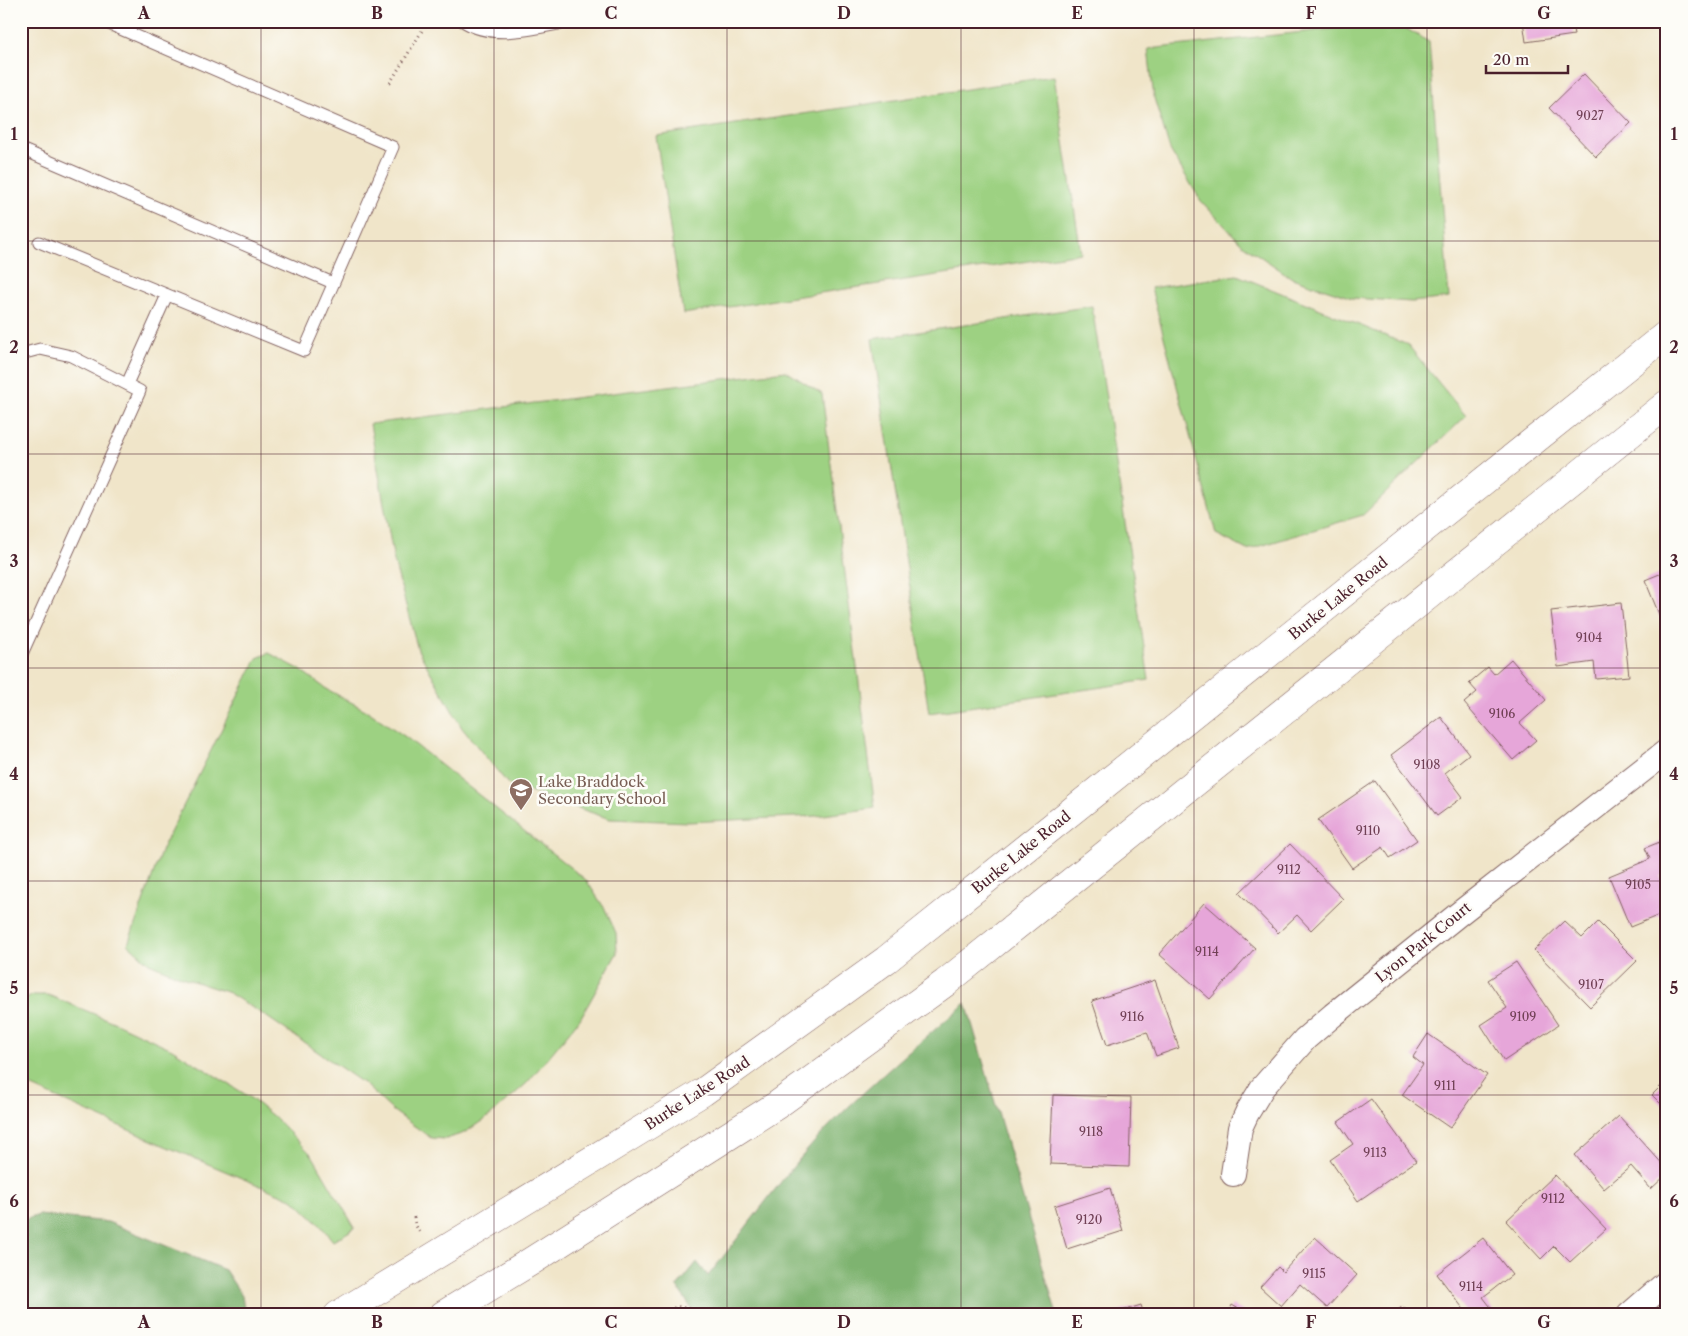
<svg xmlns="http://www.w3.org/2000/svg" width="1688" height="1336" font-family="'Libre Caslon Text',serif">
<rect width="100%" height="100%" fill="#fdfcf7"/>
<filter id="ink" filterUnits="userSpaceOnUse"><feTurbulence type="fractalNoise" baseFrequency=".02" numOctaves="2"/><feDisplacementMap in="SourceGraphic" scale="10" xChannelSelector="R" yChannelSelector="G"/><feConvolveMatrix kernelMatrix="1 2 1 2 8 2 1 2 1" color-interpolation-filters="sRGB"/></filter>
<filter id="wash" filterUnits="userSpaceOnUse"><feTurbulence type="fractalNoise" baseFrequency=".0096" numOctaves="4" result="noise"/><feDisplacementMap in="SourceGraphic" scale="20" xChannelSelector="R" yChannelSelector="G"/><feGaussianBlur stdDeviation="1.12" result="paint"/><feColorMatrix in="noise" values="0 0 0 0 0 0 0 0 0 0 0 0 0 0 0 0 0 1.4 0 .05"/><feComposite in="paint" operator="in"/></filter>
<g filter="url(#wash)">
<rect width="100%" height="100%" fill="#f0e5c9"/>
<!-- green -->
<g fill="#9dd182" stroke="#747856">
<path d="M 1395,22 L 1429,42 L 1449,298 L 1412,302 L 1352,298 L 1292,278 L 1242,244 L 1201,201 L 1170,150 L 1154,98 L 1148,49 Z"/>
<path d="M 1054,76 L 1081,253 L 683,314 L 656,136 Z"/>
<path d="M 1237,275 L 1408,345 L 1466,416 L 1363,515 L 1247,550 L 1216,534 L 1151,288 Z"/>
<path d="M 1092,306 L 1149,680 L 929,713 L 872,339 Z"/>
<path d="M 786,371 L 822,394 L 875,808 L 816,816 L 688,822 L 610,819 L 508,784 L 462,728 L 418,650 L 394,561 L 370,424 Z"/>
<path d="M 269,653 L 299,669 L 325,688 L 369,712 L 407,738 L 586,880 L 605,909 L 616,933 L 617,953 L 580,1019 L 527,1083 L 491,1115 L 464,1133 L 446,1139 L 431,1138 L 392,1110 L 363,1083 L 267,1017 L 229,993 L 187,979 L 149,963 L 128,944 L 162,849 L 257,658 Z"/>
<path d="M 33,995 L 48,995 L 116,1023 L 172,1049 L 248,1096 L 274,1117 L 312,1155 L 355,1228 L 333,1241 L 321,1226 L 294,1200 L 158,1143 L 21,1082 L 21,1002 Z"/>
</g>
<!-- forest -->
<g fill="#7eb370" stroke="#64694e">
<path d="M 966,1003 L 1057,1315 L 696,1315 L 677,1287 L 697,1262 L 708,1276 C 748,1226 786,1171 830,1125 C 873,1082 920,1042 966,1003 Z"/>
<path d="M 39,1215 L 108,1222 L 225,1270 L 242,1296 L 245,1315 L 21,1315 L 21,1221 Z"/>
</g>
<g id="blocks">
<!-- building -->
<g fill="#e6a6d9">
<path d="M 1523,21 L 1572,21 L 1574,35 L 1526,42 Z"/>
<path d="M 1584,74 L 1631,123 L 1596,157 L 1549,108 Z"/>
<path d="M 1667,571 L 1667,634 L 1645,580 Z"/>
<path d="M 1621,603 L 1629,676 L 1596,679 L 1594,662 L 1558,667 L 1551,611 Z"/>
<path d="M 1511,659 L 1546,700 L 1520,723 L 1536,740 L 1513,760 L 1464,703 L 1477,692 L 1469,683 L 1488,667 L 1494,674 Z"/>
<path d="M 1441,717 L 1469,754 L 1445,773 L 1463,797 L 1437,816 L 1391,755 Z"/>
<path d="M 1375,781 L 1417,840 L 1390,858 L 1383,847 L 1352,868 L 1318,820 Z"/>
<path d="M 1667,839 L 1667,873 L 1660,876 L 1667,892 L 1667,912 L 1630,927 L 1609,876 L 1650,859 L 1645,848 Z"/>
<path d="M 1290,844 L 1343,899 L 1311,930 L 1297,915 L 1278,933 L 1239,893 Z"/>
<path d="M 1204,903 L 1255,948 L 1210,999 L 1159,954 Z"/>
<path d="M 1564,921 L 1582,938 L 1598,922 L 1637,961 L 1590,1007 L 1534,950 Z"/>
<path d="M 1516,962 L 1558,1025 L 1504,1061 L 1481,1025 L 1507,1008 L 1488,980 Z"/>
<path d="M 1155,980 L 1179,1048 L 1156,1056 L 1147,1032 L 1107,1045 L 1092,1001 Z"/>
<path d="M 1428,1034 L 1487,1075 L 1450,1128 L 1402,1095 L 1423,1065 L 1413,1057 Z"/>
<path d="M 1667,1080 L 1667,1110 L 1652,1095 Z"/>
<path d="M 1053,1095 L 1131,1097 L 1129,1167 L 1050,1164 Z"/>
<path d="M 1371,1099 L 1416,1161 L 1358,1201 L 1330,1160 L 1353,1144 L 1338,1122 Z"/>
<path d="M 1619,1116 L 1667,1169 L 1667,1174 L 1651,1189 L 1631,1166 L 1604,1189 L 1575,1155 Z"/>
<path d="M 1555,1175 L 1606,1229 L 1570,1262 L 1554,1246 L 1541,1259 L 1506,1221 Z"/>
<path d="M 1110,1188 L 1123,1231 L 1067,1249 L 1054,1206 Z"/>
<path d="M 1315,1237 L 1357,1275 L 1327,1308 L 1300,1284 L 1281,1306 L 1260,1287 L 1278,1267 L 1283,1272 Z"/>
<path d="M 1483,1238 L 1512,1275 L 1483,1297 L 1497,1315 L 1468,1315 L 1437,1274 Z"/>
<path d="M 1141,1305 L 1144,1315 L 1112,1315 L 1112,1314 Z"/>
<path d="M 1232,1305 L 1249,1315 L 1227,1315 Z"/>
<path d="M 1402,1306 L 1412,1315 L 1395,1315 Z"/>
</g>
</g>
</g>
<g filter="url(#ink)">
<use href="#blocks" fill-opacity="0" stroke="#846462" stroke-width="1"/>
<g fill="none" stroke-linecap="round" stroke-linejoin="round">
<!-- lane casing -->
<g stroke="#846462" stroke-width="13">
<g id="lane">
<path d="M 463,21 C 494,42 539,27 574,21"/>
<path d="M 21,149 L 333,283"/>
<path d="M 39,242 L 304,351 L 393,147 L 102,21"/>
<path d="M 21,354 L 40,349 L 71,356 L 140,391 L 21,656"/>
<path d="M 127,384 L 167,295"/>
</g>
</g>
<!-- street casing -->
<g stroke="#846462" stroke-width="26">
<g id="street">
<path d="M 1233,1174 L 1240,1128 L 1247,1113 L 1262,1088 L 1305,1039 L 1333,1015 L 1460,913 L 1667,751"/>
<path d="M 1629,1315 L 1667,1282"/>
</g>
</g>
<!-- primary casing -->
<g stroke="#846462" stroke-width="29">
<g id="primary">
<path d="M 338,1315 L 703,1092 L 886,960 L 1667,334"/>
<path d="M 443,1315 L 530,1262 L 777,1105 L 945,983 L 1667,404"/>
</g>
</g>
<!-- path -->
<g stroke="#846462" stroke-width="3" stroke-dasharray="1 4" stroke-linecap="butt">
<path d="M 390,83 L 428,21"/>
<path d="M 414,1217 L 415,1224 L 420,1233"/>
<path d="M 667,1315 L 676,1306 L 691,1309 L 697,1315"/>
</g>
<!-- lane -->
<use href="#lane" stroke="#fff" stroke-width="11"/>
<!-- street -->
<use href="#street" stroke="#fff" stroke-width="24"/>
<!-- primary -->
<use href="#primary" stroke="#fff" stroke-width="28"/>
</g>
</g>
<!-- grid -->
<path fill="none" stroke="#4a1f2b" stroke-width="1" stroke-opacity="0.55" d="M 261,21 L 261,1315M 494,21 L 494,1315M 727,21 L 727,1315M 961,21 L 961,1315M 1194,21 L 1194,1315M 1427,21 L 1427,1315M 21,241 L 1667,241M 21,454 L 1667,454M 21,668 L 1667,668M 21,881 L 1667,881M 21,1095 L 1667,1095"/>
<!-- icons -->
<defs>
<g id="school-pin" transform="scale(1.25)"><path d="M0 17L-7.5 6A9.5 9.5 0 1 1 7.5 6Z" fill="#8d6e63" stroke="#fdfcf7"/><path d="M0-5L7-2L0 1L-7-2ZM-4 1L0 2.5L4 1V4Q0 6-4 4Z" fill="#fff"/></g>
</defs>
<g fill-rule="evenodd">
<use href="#school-pin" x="521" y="790"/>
</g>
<g text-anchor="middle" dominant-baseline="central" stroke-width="5" stroke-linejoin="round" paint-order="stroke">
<!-- number labels -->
<g font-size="12" fill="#714156">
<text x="1590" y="115">9027</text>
<text x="1589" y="637">9104</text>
<text x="1502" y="713">9106</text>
<text x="1427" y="764">9108</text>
<text x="1368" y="830">9110</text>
<text x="1289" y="869">9112</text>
<text x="1638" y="884">9105</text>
<text x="1207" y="951">9114</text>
<text x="1591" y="984">9107</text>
<text x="1132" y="1016">9116</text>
<text x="1523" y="1016">9109</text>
<text x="1445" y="1085">9111</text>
<text x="1091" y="1131">9118</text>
<text x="1375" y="1152">9113</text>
<text x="1553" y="1198">9112</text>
<text x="1089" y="1219">9120</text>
<text x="1314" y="1273">9115</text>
<text x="1471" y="1286">9114</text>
</g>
<!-- street labels -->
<g font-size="15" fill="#4a1f2b" stroke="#fdfcf7">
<text transform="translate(1338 598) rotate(-39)">Burke Lake Road</text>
<text transform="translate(1021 852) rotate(-39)">Burke Lake Road</text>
<text transform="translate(1423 942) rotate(-39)">Lyon Park Court</text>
<text transform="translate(697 1093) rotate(-33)">Burke Lake Road</text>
</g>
<!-- education labels -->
<g font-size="15" fill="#785e54" stroke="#fdfcf7" text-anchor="start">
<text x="538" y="781">Lake Braddock<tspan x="538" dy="17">Secondary School</tspan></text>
</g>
</g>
<!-- margin -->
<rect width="1688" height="1336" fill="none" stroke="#fdfcf7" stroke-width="55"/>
<!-- scale -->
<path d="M1486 65v8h82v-8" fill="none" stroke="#4a1f2b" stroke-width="2.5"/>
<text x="1493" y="65" font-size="15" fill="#4a1f2b" stroke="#fdfcf7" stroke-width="4" paint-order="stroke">20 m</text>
<rect x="28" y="28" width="1632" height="1280" fill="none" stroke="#4a1f2b" stroke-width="2"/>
<g font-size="16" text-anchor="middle" font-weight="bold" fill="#4a1f2b">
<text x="144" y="19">A</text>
<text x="377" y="19">B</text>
<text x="611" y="19">C</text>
<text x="844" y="19">D</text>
<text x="1077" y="19">E</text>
<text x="1311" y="19">F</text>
<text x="1544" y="19">G</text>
<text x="14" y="140">1</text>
<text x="1674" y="140">1</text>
<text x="14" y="353">2</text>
<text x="1674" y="353">2</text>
<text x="14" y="567">3</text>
<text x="1674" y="567">3</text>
<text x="14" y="780">4</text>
<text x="1674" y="780">4</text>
<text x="14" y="994">5</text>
<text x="1674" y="994">5</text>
<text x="14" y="1207">6</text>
<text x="1674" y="1207">6</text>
<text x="144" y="1328">A</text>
<text x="377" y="1328">B</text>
<text x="611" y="1328">C</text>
<text x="844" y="1328">D</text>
<text x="1077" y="1328">E</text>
<text x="1311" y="1328">F</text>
<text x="1544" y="1328">G</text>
</g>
</svg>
